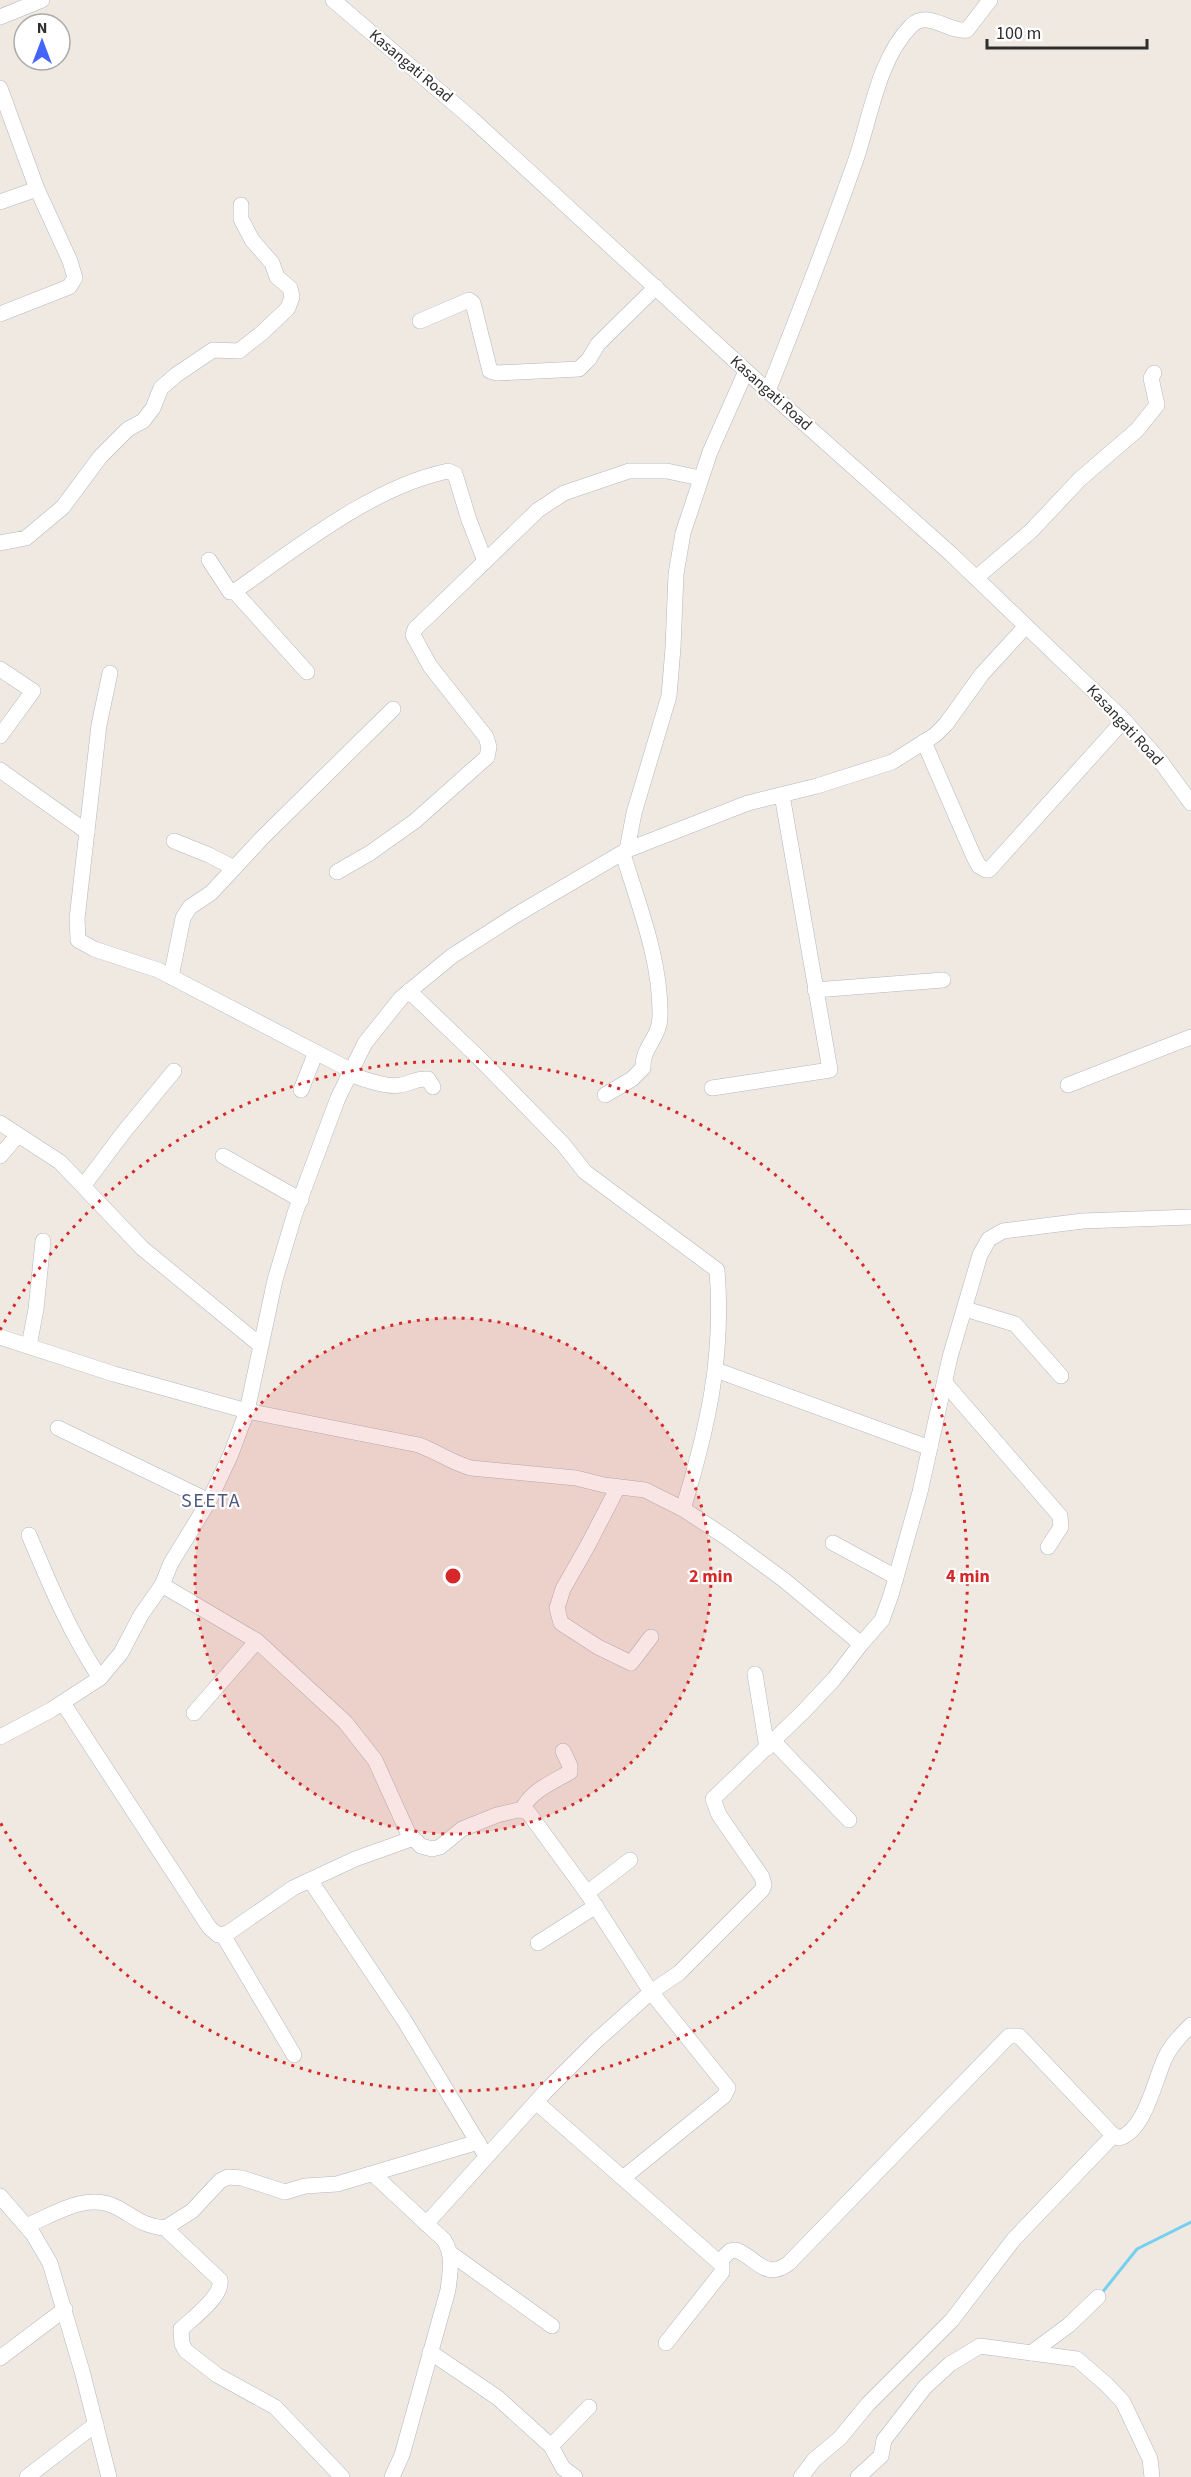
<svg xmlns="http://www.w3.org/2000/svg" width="1191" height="2477" font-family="'Source Sans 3',sans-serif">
<rect width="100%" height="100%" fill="#efe9e1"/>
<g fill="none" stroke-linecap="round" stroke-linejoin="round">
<!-- stream -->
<path stroke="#75cff0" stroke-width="3" d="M 1101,2294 L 1137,2249 L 1191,2222"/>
<!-- minor casing -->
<g stroke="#b4b7c1" stroke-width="16">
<g id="minor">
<path d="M 333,0 L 471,118 L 768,391 L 951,554 L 1124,720 L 1161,762 L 1191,803"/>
<path d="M 0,17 L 42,0"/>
<path d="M 0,88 L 37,189 L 70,261 L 75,278 L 69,287 L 0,314"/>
<path d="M 0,202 L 37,189"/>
<path d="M 420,321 L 469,300 L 473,303 L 490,371 L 497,373 L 579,369 L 589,359 L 598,344 L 656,287"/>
<path d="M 768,391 C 798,316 827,241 854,165 C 870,122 877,60 911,26 C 929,9 948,33 967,30 L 990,0"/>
<path d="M 0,543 L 26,538 L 63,507 L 100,457 L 128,429 L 143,421 L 153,408 L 161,388 L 176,375 L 213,350 L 239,351 L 263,332 L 288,308 L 292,297 L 290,288 L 277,277 L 272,263 L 252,240 L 241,219 L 241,205"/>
<path d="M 209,560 L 230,592 L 235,591 C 298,547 372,487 448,471 L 455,474 L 469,520 L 485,561"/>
<path d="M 976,578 L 1031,531 L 1080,479 L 1137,430 L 1157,405 L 1151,378 L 1154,373"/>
<path d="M 234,591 L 307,672"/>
<path d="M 0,669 L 33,691 L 0,736"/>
<path d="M 110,673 L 99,725 L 77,919 L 78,940 L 94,949 L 158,970 L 352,1071"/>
<path d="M 924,742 L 974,857 L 979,866 L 986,870 L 989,870 L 1124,720"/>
<path d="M 0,770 L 87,832"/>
<path d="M 174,841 L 209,855 L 234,868"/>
<path d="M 627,850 L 634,813 L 669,696 L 673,648 L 676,574 L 683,533 L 710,452 L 746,371"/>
<path d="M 337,872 L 370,853 L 415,821 L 487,757 L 489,747 L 486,737 L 430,666 L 413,635 L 415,629 L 538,510 L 564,493 L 629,471 L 667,471 L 700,478"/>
<path d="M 171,977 L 183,918 L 190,907 L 211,893 L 262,838 L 393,709"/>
<path d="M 815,990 L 943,980"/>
<path d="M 409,991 L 478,1057 L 563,1144 L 585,1172 L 717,1270 C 724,1356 708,1427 683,1509"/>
<path d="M 350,1074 C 362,1079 388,1088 401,1085 C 412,1083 416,1078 428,1079 L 433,1087"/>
<path d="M 1068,1085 L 1191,1037"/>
<path d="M 712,1088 L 830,1070 L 782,795"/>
<path d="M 301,1090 L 316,1052"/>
<path d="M 605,1095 L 632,1079 L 643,1068 C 642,1047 660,1038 660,1016 C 661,961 639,906 623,854"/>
<path d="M 0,1123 L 60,1162 L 142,1248 L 260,1345"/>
<path d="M 0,1156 L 18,1135"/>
<path d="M 223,1156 L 301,1200"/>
<path d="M 84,1185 L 123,1133 L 174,1071"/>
<path d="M 965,1309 L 1015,1324 L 1061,1376"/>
<path d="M 0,1337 L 114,1374 L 247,1411 L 419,1445 C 437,1452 453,1463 471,1468 L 576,1478 L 604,1485 L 645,1490 L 683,1509 L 727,1538 L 784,1580 L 861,1644 L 882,1620 L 891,1595 L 920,1492 L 950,1357 L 980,1255 L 989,1239 L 1003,1231 L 1083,1221 L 1191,1217"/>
<path d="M 29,1346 L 36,1309 L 43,1241"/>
<path d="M 716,1370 L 930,1448"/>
<path d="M 945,1383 L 1060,1516 L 1061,1527 L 1048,1547"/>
<path d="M 58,1428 L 209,1501"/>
<path d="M 618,1487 L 588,1545 L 563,1589 L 557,1608 L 561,1623 L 598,1647 L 631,1663 L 651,1637"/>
<path d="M 29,1535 C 50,1585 70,1633 100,1678"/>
<path d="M 833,1543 L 896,1577"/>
<path d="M 162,1585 L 257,1641 L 345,1722 L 375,1760 L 408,1833 L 421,1846 L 432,1849 L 440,1847 L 462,1829 L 497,1815 L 518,1810 L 528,1812 L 587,1893 L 651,1992 L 728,2088 L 724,2096 L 623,2178"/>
<path d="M 755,1674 L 767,1748"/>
<path d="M 63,1703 L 209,1927 L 218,1935 L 228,1933 L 293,1888 L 355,1859 L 411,1839"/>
<path d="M 194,1713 L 257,1641"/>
<path d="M 0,1737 L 51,1710 L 100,1678 L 121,1653 L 141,1615 L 162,1585 L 171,1563 L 209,1501 L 231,1454 L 247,1411 L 275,1280 L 295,1213 L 338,1098 L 365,1043 L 401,998 L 452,956 L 516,915 L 627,850 L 748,803 L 817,786 L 892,762 L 935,735 L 946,724 L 982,674 L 1026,626"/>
<path d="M 774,1742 L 849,1820"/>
<path d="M 522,1810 C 530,1791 553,1782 570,1772 L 570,1766 L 563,1751"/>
<path d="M 310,1880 L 404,2020 L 483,2151"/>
<path d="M 587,1893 L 630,1860"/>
<path d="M 223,1935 L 294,2055"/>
<path d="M 538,1943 L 596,1906"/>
<path d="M 536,2102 L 722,2265 L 722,2272 L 666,2343"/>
<path d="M 373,2174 L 444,2240 C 454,2256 450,2272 448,2290 L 402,2455 L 392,2477"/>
<path d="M 0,2196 L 33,2234 L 50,2263 L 82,2371 L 109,2477"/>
<path d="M 426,2224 L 545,2092 L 596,2041 L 651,1992 L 679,1973 L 762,1890 L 764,1885 L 762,1877 L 719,1815 L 713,1799 L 803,1712 L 834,1679 L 861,1644"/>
<path d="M 26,2226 C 55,2214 87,2191 118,2208 C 136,2218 143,2226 165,2228 L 192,2211 L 220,2181 L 228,2177 L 242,2178 L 285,2192 L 305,2186 L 337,2184 L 478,2142"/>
<path d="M 165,2228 L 220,2280 C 223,2296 193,2318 181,2329 L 182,2344 L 186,2351 L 217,2375 L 275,2407 L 342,2477"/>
<path d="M 450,2253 L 552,2326"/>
<path d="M 720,2261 L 730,2251 L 736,2250 C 757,2258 765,2281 789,2263 L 1009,2036 L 1019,2036 L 1112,2134 L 1119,2138 C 1145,2131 1155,2079 1165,2058 C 1171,2045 1181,2035 1191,2025"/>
<path d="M 430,2352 L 498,2398 L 551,2446 L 589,2407"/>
<path d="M 1031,2353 L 1069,2325 L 1098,2297"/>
<path d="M 0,2358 L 65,2309"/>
<path d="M 551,2446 L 563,2468 L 575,2477"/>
<path d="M 27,2477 L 96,2424"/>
<path d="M 801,2477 L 814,2460 L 840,2438 L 868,2404 L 952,2320 L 1014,2239 L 1109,2140 L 1112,2134"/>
<path d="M 858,2477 L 881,2456 L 884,2440 L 925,2387 L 950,2364 L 980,2346 L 1077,2359 L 1107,2385 L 1123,2402 L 1150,2459 L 1152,2477"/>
</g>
</g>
<!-- minor -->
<use href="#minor" stroke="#fff" stroke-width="15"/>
</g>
<!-- distance rings -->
<circle cx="453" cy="1576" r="258" fill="#d62828" fill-opacity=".12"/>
<g fill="none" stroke="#d62828" stroke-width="3" stroke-dasharray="3 6">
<circle cx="453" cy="1576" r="258"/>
<path d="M0 1330A515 515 0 1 1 0 1822"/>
</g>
<g text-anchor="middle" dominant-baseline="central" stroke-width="4.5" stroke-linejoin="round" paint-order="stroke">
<!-- street labels -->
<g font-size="16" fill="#2e2e2e" stroke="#fff">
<text transform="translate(411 66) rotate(40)">Kasangati Road</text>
<text transform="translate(771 393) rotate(42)">Kasangati Road</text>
<text transform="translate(1125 725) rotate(47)">Kasangati Road</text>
</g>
<!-- quarter labels -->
<g font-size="20" letter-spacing="1.5" fill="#4d5680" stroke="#fff">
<text x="211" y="1501">SEETA</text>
</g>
</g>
<circle cx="453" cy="1576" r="9" fill="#d62828" stroke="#fff" stroke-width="3"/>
<g font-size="18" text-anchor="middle" font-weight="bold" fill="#d62828" stroke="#fff" stroke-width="4.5" stroke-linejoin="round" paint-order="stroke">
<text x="711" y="1582">2 min</text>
<text x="968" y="1582">4 min</text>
</g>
<!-- north arrow -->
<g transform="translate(42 42)"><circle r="28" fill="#ffffff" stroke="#ababab" stroke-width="1.5"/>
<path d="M0-4.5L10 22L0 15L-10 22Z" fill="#4264fb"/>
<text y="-9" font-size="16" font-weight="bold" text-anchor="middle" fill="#2e2e2e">N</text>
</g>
<!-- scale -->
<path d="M987 39v9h160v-9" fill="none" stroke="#2e2e2e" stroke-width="3"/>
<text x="996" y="39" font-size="18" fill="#2e2e2e" stroke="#ffffff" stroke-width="4.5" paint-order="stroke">100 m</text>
</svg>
